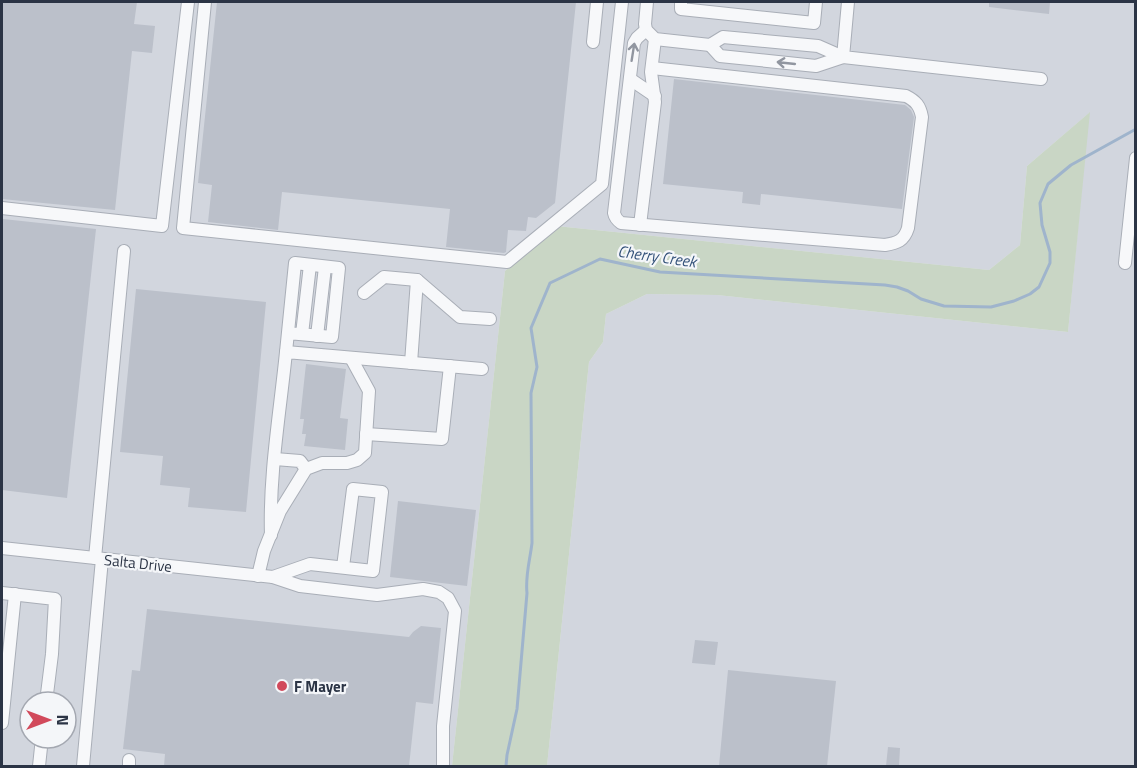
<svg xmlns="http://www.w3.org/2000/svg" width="1137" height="768" font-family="'Titillium Web',sans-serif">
<rect width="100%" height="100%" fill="#e4e7ec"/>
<!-- built -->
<path fill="#d2d6de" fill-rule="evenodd" d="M 2,2 L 1135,2 L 1135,766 L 547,766 L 589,362 L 603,342 L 606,314 L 647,294 L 717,295 L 1068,332 L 1089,113 L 1027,166 L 1020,245 L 989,270 L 556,226 L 505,271 L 452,766 L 2,766 ZM 30,702 L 66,702 L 66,738 L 30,738 Z"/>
<!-- green -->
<path fill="#c9d6c5" d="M 1090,112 L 1068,332 L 717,295 L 647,294 L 606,314 L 603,342 L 589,362 L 547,766 L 452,766 L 505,271 L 556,226 L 989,270 L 1020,245 L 1027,166 Z"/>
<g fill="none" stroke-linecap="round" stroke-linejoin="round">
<!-- stream -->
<path stroke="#9fb4cc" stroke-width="3" d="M 506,766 L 507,755 L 517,709 L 527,593 C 525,576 530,560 532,543 L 531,393 L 537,367 L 531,328 L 550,283 L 600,259 L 660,272 L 885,285 L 897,287 L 908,291 L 921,299 L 944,306 L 991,307 L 1014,301 L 1030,294 L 1039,287 L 1050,263 L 1050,252 L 1042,225 L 1040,203 L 1048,184 L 1071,165 L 1136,129"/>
</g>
<!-- building -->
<g fill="#bbc0ca">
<path d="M 2,2 L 137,2 L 134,24 L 155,26 L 152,53 L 132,51 L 115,210 L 2,199 Z"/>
<path d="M 217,2 L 576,2 L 555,203 L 536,218 L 528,217 L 526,231 L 508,230 L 506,252 L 504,253 L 446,247 L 450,209 L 282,192 L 278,230 L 208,222 L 212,185 L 198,183 Z"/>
<path d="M 989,2 L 1050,2 L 1049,14 L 989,7 Z"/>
<path d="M 674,79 L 905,105 L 911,110 L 914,117 L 902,209 L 761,194 L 760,205 L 742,203 L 743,192 L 663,184 Z"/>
<path d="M 3,219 L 96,229 L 67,498 L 2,490 L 2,237 Z"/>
<path d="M 136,289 L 266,302 L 246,512 L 188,507 L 190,488 L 160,485 L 163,456 L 120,452 Z"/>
<path d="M 306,364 L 346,369 L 340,418 L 348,419 L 345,450 L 304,446 L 306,434 L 302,434 L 304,419 L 300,419 Z"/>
<path d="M 398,501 L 476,510 L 467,586 L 390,577 Z"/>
<path d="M 147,609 L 409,637 L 413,632 L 421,626 L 441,628 L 433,704 L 416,702 L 409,766 L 164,766 L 165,754 L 123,749 L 132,670 L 140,671 Z"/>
<path d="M 695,640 L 718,642 L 715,665 L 692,663 Z"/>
<path d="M 728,670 L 836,681 L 827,766 L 719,766 Z"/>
<path d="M 888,747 L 900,748 L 899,766 L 886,766 Z"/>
</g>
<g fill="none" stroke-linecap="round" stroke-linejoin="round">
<!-- minor casing -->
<g stroke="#a9aeb7" stroke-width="14">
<g id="minor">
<path d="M 205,2 L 183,228 L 507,262 L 602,184 L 622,2"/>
<path d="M 647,2 L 645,24 L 646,30 L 655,39 L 710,45 L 723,37 L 818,46 L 843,57"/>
<path d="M 681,2 L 681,9 L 814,23 L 816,2"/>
<path d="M 848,2 L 843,57 L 1041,79"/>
<path d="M 646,30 L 637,38 L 634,43 L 614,213 C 615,218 617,220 621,223 L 885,245 C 897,243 904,241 908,228 L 922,117 C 920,106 916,101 906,96 L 652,68"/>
<path d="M 593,42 L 597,2"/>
<path d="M 710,45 L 720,56 L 816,66 L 843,57"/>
<path d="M 630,79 L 655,96"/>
<path d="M 2,208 L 162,226 L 188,2"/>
<path d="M 640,225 L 655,102 L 651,72 L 655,39"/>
<path d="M 1125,263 L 1136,158"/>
<path d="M 364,293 L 384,277 L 417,280 L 460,317 L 490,319"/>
<path d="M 302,334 L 310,265"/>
<path d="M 317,336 L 325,267"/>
<path d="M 286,352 L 295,263 L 339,268 L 332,337 L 288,333"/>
<path d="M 411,363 L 417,280"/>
<path d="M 366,434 L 442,439 L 450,366"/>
<path d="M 275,459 L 300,461 L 306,469"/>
<path d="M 271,535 C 269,475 280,412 286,352 L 482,369"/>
<path d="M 2,548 L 273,577 L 300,586 L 377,595 L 423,589 L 439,592 L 448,598 L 455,611 L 443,726 L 443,766"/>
<path d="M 95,558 L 124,251"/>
<path d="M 258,576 L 264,551 L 280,511 L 306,469 L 322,463 L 347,463 L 357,460 L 365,453 L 369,391 L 351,358"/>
<path d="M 273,577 L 310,564 L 373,571 L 382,492 L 353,489 L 343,567"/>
<path d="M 2,593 L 55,599 L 52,654 L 46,702"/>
<path d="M 2,723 L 15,594"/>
<path d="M 39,766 L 42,738"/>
<path d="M 83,766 L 102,559"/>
<path d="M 129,766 L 129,760"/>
</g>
</g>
<!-- minor -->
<use href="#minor" stroke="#f7f8fa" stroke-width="12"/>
</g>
<!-- one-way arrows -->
<defs><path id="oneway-shaft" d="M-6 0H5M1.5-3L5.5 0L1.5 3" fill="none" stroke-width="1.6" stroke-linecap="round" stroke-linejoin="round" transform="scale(1.5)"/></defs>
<g stroke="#9196a0">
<use href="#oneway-shaft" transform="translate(633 52) rotate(-81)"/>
<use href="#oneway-shaft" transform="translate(786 63) rotate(-174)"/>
</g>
<!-- markers -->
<circle fill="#d1495b" stroke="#f4f6f9" stroke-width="2" cx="282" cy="686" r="6"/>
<g text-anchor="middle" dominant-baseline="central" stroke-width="4.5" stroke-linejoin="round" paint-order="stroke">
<!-- street labels -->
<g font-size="15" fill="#2b3445" stroke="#f4f6f9">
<text transform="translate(138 563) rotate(6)">Salta Drive</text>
</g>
<!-- poi labels -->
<g font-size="15" font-weight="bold" fill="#2b3445" stroke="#f4f6f9" text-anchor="start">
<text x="294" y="686">F Mayer</text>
</g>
<!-- water labels -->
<g font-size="16" font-style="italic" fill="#34527a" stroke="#f4f6f9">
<text transform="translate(657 256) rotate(8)">Cherry Creek</text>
</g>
</g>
<!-- border -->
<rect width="1137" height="768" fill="none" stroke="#2b3445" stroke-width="6"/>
<!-- north arrow -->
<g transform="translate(48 720) rotate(90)"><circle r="28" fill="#f4f6f9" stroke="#a4a8b1" stroke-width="1.5"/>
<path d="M0-4.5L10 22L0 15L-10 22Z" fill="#d1495b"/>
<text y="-9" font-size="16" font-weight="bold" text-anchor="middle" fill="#2b3445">N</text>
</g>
</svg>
